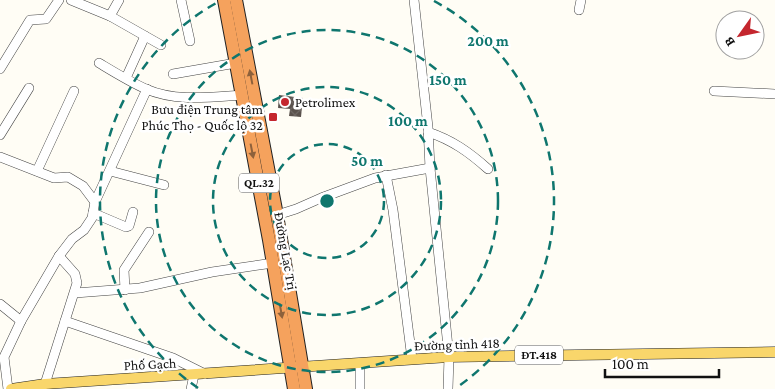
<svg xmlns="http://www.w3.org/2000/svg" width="775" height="389" font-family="'Crimson Pro',serif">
<defs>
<pattern id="building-cross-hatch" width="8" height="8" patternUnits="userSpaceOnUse" patternTransform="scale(1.25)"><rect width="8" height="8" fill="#5a524d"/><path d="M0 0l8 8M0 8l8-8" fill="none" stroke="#6d6662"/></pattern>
</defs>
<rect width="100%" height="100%" fill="#fffdf5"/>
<!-- building -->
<path fill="url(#building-cross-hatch)" d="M 279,95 L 303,98 L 301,117 L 289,116 L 290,109 L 278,108 Z"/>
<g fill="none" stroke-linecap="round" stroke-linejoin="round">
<!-- minor casing -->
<g stroke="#444" stroke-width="10">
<g id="minor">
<path d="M 71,0 L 110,16 L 119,0"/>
<path d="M 181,0 L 190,41"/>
<path d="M 414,0 L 428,127 L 430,168"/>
<path d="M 579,10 L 581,0"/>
<path d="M 110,16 L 161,45"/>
<path d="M 99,63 C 114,72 130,82 146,89 C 176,102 210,97 242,95"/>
<path d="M 0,69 L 30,20 L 46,19 L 59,0"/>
<path d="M 173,74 L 236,63"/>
<path d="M 126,78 L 145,36"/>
<path d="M 714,91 L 775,94"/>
<path d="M 428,132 C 452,140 469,152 488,169"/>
<path d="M 0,135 L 29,88"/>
<path d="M 0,157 L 54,178 L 68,177 L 83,186 L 95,202"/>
<path d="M 37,171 L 74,91"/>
<path d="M 110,171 L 164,185"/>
<path d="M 386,175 L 393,210 L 412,359"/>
<path d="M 93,213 L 126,227 L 129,226 L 133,212"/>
<path d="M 277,215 L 296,209 L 321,198 L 375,178 L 430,168 L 449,357 L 448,389"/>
<path d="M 125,290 L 124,270 L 149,232"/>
<path d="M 75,293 L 140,288 L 212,272 L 273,263"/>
<path d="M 0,304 L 21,321"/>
<path d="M 65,321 L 173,358 L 205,374"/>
<path d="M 45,384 L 77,283 L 75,274 L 59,256"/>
<path d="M 8,389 L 4,357 L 21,321 L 59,256 L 72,239 L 84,230 L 92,218 L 95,202 L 147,89"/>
<path d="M 191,389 L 194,375"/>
<path d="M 360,389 L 360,363"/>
</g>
</g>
<!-- major casing -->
<g stroke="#222" stroke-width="11">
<path id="major" d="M 11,389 L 45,384 L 449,357 L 775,352"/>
</g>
<!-- highway casing -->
<g stroke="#222" stroke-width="14">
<g id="highway">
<path d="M 224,0 L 269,240 L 294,389"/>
<path d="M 236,0 L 277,215 L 306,389"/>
</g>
</g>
<!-- minor -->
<use href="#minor" stroke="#fff" stroke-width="9"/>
<!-- major -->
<use href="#major" stroke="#f9d66b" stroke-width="10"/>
<!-- highway -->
<use href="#highway" stroke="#f5a25d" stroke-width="12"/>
</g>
<!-- one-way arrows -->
<defs><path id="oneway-solid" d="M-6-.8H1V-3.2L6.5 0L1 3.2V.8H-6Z" transform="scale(1.25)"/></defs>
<g fill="#8e613b">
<use href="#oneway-solid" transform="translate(251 77) rotate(-101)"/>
<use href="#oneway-solid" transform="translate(252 151) rotate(79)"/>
<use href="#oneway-solid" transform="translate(281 311) rotate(80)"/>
</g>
<!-- distance rings -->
<g fill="none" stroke="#0f766e" stroke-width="2.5" stroke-dasharray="9 6">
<circle cx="327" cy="201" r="57"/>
<circle cx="327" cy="201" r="114"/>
<circle cx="327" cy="201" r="171"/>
<path d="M198 388A227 227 0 0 1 220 1M434 1A227 227 0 0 1 456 388"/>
</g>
<!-- markers -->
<g fill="#c4262e" stroke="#fff" stroke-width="2">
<circle cx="285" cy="102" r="5"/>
<rect x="268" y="112" width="10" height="10" rx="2.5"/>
</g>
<g text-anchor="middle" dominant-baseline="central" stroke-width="5" stroke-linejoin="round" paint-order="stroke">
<!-- shield labels -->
<g fill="#fff" stroke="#585858" stroke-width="1">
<rect x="239" y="173.5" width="40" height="19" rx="4"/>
<rect x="515" y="345.5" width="48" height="19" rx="4"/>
</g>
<g font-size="12" font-weight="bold" fill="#111">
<text x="259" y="183">QL.32</text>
<text x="539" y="355">ĐT.418</text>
</g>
<!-- poi labels -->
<g font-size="14" fill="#111" stroke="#fff" text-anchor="start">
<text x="295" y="102">Petrolimex</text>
<text x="263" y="109" text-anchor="end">Bưu điện Trung tâm<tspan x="263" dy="16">Phúc Thọ - Quốc lộ 32</tspan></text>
</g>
<!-- street labels -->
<g font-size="14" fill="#111" stroke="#fff">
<text transform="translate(286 251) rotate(80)">Đường Lạc Trị</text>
<text transform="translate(457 344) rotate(-2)">Đường tỉnh 418</text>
<text transform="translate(150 364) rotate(-3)">Phố Gạch</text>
</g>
</g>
<circle cx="327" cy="201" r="8" fill="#0f766e" stroke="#fff" stroke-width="2.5"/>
<g font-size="15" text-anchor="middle" font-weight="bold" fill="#0f766e" stroke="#fff" stroke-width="5" stroke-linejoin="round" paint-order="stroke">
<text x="488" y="46">200 m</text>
<text x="448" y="85">150 m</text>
<text x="408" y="126">100 m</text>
<text x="367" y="166">50 m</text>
</g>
<!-- north arrow -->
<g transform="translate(740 35) rotate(237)"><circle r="24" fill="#ffffff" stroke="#a0a0a0"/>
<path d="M0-4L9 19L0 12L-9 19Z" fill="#c4262e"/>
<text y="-8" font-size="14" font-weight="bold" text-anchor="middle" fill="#111111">B</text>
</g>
<!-- scale -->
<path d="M605 369v8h114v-8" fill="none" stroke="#111111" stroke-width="2.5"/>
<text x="612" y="369" font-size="15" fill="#111111" stroke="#ffffff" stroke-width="4" paint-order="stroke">100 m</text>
</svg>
